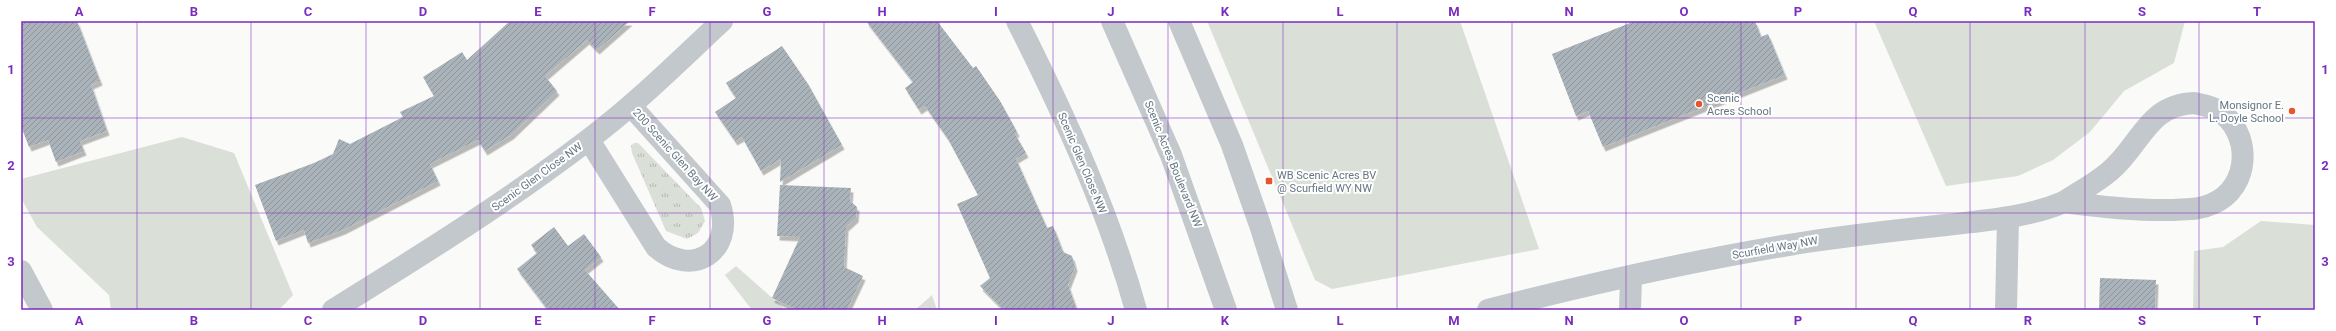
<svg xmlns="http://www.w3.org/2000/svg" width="2336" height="331" font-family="Roboto,sans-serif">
<defs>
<pattern id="grass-tufts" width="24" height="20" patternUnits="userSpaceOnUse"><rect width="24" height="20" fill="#dadfd7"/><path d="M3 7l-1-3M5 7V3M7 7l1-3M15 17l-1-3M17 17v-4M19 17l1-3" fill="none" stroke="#b4b9b4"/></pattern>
<pattern id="building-hatch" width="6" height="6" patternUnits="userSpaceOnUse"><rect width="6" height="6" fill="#aab3b9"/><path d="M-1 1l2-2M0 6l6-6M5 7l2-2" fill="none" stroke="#8e969c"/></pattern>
<filter id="shadow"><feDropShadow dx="2.5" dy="4.5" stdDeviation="0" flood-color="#0004"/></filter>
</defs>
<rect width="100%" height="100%" fill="#fafaf8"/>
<!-- grass -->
<path fill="url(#grass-tufts)" d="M 634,143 L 638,143 L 701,208 L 705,221 L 698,233 L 687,239 L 666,231 L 632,153 L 631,146 Z"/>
<!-- park -->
<g fill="#dadfd7">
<path d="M 1207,21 L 1460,21 L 1539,249 L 1332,289 L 1315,280 Z"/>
<path d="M 1874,21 L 2185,21 L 2174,63 L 2124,91 L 2090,132 L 2053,160 L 2018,176 L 1946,186 Z"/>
<path d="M 182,137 L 234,153 L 293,295 L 279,310 L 111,310 L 109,295 L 37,227 L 21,198 L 21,179 Z"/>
<path d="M 2261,221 L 2315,225 L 2315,310 L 2193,310 L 2194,251 L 2223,247 Z"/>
<path d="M 736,266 L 786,310 L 752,310 L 725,275 Z"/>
<path d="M 932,295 L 937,310 L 915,310 Z"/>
</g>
<!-- building -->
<g fill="url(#building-hatch)" filter="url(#shadow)">
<path d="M 21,21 L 77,21 L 100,81 L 91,85 L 107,131 L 80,141 L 84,151 L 56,162 L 48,140 L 29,147 L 21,126 Z"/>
<path d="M 510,21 L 630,21 L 597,50 L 587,40 L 545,76 L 557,91 L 511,135 L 485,151 L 478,140 L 430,164 L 438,181 L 343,230 L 308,243 L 304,230 L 276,241 L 255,185 L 314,163 L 333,154 L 339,139 L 350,144 L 403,117 L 400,112 L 434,96 L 423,77 L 462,52 L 467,60 Z"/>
<path d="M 866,21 L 937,21 L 973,68 L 976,66 L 1000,101 L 1017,132 L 1015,134 L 1026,153 L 1016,159 L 1047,228 L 1053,226 L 1063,252 L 1072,256 L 1075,267 L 1068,285 L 1077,310 L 1004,310 L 980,286 L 990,278 L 957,204 L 978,195 L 948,139 L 925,106 L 919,110 L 905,88 L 913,82 Z"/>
<path d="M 1635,21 L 1755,21 L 1761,37 L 1768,34 L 1785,75 L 1603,147 L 1588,111 L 1576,116 L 1552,54 Z"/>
<path d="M 782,46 L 808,84 L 842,145 L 780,182 L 781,159 L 761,171 L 742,137 L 735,141 L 715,112 L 736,98 L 726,83 Z"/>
<path d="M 780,185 L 851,188 L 850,201 L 857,207 L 856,218 L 846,227 L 844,267 L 863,276 L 847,310 L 798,310 L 772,298 L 800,237 L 777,236 Z"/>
<path d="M 554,227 L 568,246 L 584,234 L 601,257 L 585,270 L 620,310 L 548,310 L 517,269 L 537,253 L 531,245 Z"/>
<path d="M 2100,278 L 2156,280 L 2155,308 L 2099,310 Z"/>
</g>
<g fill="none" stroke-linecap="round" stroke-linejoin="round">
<!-- minor -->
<g stroke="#c3c8cc" stroke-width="22">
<path d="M 1017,21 C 1064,114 1108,210 1136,310"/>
<path d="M 2194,103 C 2202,105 2210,106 2217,110 C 2253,131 2251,188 2212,204 C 2200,210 2186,209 2173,210 C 2136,211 2101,207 2064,202 C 2079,192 2096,183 2110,171 C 2141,145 2147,105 2194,103 Z"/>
<path d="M 589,140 L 656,247 C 692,279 735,251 720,205 L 631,106"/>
<path d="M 21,271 L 42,310"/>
<path d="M 333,310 C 420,256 507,202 588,140 C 636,104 678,62 722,21"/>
<path d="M 1488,310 C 1593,283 1700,259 1807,242 C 1853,235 1899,230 1946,225 C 1986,220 2026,218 2064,202"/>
<path d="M 1630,310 L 1631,277"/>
<path d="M 2006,310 L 2008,218"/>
</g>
<!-- tertiary -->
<g stroke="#c3c8cc" stroke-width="22">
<path d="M 1112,21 L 1171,155 L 1226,310"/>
<path d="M 1179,21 L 1232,145 L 1260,225 L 1287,310"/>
</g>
</g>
<!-- grid -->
<path fill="none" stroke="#7b2cbf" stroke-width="1" stroke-opacity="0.55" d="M 137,21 L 137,310M 251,21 L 251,310M 366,21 L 366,310M 480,21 L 480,310M 595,21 L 595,310M 710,21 L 710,310M 824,21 L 824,310M 939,21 L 939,310M 1053,21 L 1053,310M 1168,21 L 1168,310M 1283,21 L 1283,310M 1397,21 L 1397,310M 1512,21 L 1512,310M 1626,21 L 1626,310M 1741,21 L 1741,310M 1856,21 L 1856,310M 1970,21 L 1970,310M 2085,21 L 2085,310M 2199,21 L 2199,310M 21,118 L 2315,118M 21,213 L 2315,213"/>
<!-- markers -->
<g fill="#e4572e" stroke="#fff" stroke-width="1.5">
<circle cx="1699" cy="104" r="4"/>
<circle cx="2292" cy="111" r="4"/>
<rect x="1265" y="177" width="8" height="8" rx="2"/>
</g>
<g text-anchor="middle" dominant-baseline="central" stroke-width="4" stroke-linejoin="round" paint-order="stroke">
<!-- poi labels -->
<g font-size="11" fill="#657683" stroke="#fff" text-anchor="start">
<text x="1707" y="98">Scenic<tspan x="1707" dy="13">Acres School</tspan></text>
<text x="2284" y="105" text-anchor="end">Monsignor E.<tspan x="2284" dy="13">L. Doyle School</tspan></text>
<text x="1277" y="175">WB Scenic Acres BV<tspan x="1277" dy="13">@ Scurfield WY NW</tspan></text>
</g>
<!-- street labels -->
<g font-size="11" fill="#657683" stroke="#fff">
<text transform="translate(675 155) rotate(48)">200 Scenic Glen Bay NW</text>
<text transform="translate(1082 163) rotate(67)">Scenic Glen Close NW</text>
<text transform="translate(1173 164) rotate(68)">Scenic Acres Boulevard NW</text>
<text transform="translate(537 177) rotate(-36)">Scenic Glen Close NW</text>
<text transform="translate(1775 248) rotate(-10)">Scurfield Way NW</text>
</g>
</g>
<!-- border -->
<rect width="2336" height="331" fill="none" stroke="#ffffff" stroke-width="44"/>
<rect x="22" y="22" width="2292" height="287" fill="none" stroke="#7b2cbf" stroke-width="1.5"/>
<g font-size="13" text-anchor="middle" font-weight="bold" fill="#7b2cbf">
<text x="79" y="16">A</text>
<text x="194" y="16">B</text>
<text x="308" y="16">C</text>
<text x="423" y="16">D</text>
<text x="538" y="16">E</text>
<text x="652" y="16">F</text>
<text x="767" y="16">G</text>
<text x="882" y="16">H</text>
<text x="996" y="16">I</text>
<text x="1111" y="16">J</text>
<text x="1225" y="16">K</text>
<text x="1340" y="16">L</text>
<text x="1454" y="16">M</text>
<text x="1569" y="16">N</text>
<text x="1684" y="16">O</text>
<text x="1798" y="16">P</text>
<text x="1913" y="16">Q</text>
<text x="2028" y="16">R</text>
<text x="2142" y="16">S</text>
<text x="2257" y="16">T</text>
<text x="11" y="74">1</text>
<text x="2325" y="74">1</text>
<text x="11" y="170">2</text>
<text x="2325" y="170">2</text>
<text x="11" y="266">3</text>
<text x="2325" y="266">3</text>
<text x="79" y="325">A</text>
<text x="194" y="325">B</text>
<text x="308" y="325">C</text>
<text x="423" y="325">D</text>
<text x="538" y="325">E</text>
<text x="652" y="325">F</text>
<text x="767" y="325">G</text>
<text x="882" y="325">H</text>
<text x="996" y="325">I</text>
<text x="1111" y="325">J</text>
<text x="1225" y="325">K</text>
<text x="1340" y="325">L</text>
<text x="1454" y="325">M</text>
<text x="1569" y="325">N</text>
<text x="1684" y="325">O</text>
<text x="1798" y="325">P</text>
<text x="1913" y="325">Q</text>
<text x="2028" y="325">R</text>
<text x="2142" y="325">S</text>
<text x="2257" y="325">T</text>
</g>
</svg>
